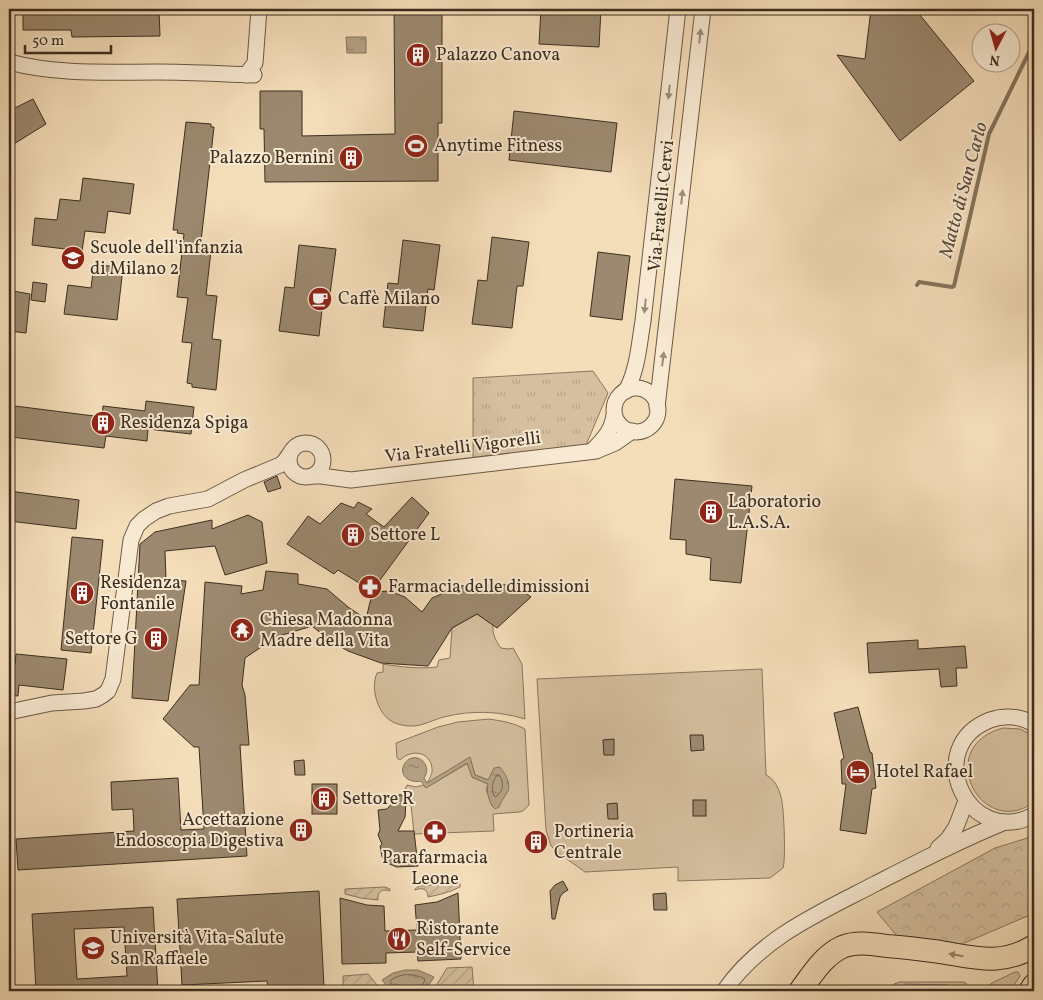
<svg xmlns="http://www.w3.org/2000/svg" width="1043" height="1000" font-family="Vollkorn,serif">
<defs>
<pattern id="forest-crowns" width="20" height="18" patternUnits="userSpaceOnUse" patternTransform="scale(1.25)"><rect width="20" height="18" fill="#d5bf9f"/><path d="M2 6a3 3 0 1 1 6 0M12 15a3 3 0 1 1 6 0" fill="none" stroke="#b8a488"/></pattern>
<pattern id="park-tufts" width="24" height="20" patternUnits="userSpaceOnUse" patternTransform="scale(1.25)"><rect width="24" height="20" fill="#d5bf9f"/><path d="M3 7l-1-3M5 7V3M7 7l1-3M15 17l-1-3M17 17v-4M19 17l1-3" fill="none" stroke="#b8a488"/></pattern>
<pattern id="garden-furrows" width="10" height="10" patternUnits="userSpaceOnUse" patternTransform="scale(1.25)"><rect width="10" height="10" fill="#d5bf9f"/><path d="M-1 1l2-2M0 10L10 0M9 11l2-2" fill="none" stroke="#b8a488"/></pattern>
<pattern id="water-ripples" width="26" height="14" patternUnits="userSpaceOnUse" patternTransform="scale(1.25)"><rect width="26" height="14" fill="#b5a285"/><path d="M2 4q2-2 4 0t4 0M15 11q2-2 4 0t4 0" fill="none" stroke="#94846c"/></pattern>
</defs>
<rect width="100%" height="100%" fill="#f4ddb9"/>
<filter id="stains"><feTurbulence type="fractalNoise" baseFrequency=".004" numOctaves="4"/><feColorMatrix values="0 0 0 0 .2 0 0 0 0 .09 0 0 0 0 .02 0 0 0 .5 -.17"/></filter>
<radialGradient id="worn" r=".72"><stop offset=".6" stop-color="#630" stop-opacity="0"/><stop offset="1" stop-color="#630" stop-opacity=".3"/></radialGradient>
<!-- grass -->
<g fill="#d5bf9f" stroke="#88765f">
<path d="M 477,614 L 493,625 C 492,634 496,641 501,648 L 508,649 L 513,648 L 522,664 L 525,719 C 499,711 471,710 444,717 C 435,719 420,727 411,726 C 406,726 400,725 395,723 C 378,716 370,689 377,673 L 383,672 L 383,664 C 401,667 419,669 437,667 L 439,660 L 450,658 L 452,628 Z"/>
<path d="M 762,669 L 766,775 C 774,779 779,788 781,797 C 784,806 786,860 783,868 L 770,878 L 678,881 L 678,867 L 585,872 L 560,854 L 551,846 L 546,830 L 537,679 Z"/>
<path d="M 489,719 C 502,721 514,723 525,729 L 529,805 L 523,811 L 519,812 L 493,814 L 494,831 L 414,834 L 411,805 L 404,805 L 399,801 L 407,785 L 416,787 L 424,785 L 426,788 L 468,763 L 472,777 L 488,784 L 486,789 L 492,806 L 499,806 L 504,796 L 507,792 L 489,780 L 475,775 L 470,758 L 427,783 C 429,779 433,774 432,768 C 430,751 411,749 400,760 L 397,758 L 396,743 L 438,727 L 458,722 Z"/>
<path d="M 1003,728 L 1020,729 L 1034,736 L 1034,802 C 982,841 932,747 1003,728 Z"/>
<path d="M 1015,972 L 1018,972 L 1020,976 L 1010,991 L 981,991 L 992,983 Z"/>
<path d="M 900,982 L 962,982 L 966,983 L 967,987 L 964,991 L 948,991 L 947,985 L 904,984 L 903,990 L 902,991 L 896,988 L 893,991 L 887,991 L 894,984 Z"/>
</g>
<!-- forest -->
<path fill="url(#forest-crowns)" stroke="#88765f" d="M 1034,836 L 1034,909 L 1030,915 L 955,947 L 897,936 L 877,912 L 995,848 Z"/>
<!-- park -->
<path fill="url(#park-tufts)" stroke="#88765f" d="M 593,371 L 608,393 L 586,445 L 473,458 L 473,378 Z"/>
<!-- garden -->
<g fill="url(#garden-furrows)" stroke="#88765f">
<path d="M 460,883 L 460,887 C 450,892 439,895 428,897 C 428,889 422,887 415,890 L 415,889 L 419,886 Z"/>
<path d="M 385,887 L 390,889 L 390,891 C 382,888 377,892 378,900 L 361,898 L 345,894 L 345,889 Z"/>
<path d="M 472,967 L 474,991 L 433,991 L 447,968 Z"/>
<path d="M 368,974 L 382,991 L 343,991 L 343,976 Z"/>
</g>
<!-- water -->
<g fill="url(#water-ripples)" stroke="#85745c">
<path d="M 346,37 L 366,37 L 366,53 L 347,53 Z"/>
<path d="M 470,757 L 475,775 L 488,780 L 494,768 L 500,767 C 505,774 511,782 508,791 C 506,794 501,802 499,807 L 495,809 C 489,803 486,791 488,784 L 472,777 L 467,763 L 426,788 L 421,781 C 410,784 397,775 405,763 C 414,750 434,763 424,778 L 427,783 Z"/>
<path d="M 405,970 L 418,970 L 434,977 L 425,991 L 391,991 L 382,980 L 393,973 Z"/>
</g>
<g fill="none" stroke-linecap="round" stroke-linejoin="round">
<!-- shore -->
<g stroke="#786852" stroke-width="1">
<path d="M 497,775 L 499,775 C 505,783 503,791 496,797 L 494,796 C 491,788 492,782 497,775 Z"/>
<path d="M 394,991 L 394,987 L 390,982 L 391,980 C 401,973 414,973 425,979 L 421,991"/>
</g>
<!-- stream -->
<path stroke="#85745c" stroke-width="4" d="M 917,285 L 919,282 L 952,287 L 954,286 L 989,134 L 1034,42"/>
</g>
<!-- building -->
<g fill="#9c896f" stroke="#3c2e1f" fill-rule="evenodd">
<path d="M 23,9 L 159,9 L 160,36 L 72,37 L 71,30 L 23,30 Z"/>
<path d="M 394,9 L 442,9 L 442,123 L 438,123 L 438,181 L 265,182 L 264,129 L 260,129 L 260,91 L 302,91 L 302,136 L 395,134 Z"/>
<path d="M 541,9 L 601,9 L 599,47 L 539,44 Z"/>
<path d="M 871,9 L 915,9 L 974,81 L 900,141 L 837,55 L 865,59 Z"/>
<path d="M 33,99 L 46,124 L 9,147 L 9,111 Z"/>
<path d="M 514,111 L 617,123 L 611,172 L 509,160 Z"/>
<path d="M 186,122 L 211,124 L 211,127 L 214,127 L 200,250 L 211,251 L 206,295 L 217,296 L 212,339 L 221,340 L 216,390 L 192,387 L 192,384 L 187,383 L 192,343 L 182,342 L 188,298 L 177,297 L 184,234 L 177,233 L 178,230 L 173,230 Z"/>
<path d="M 83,178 L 134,184 L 130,214 L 108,211 L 105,233 L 85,231 L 82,251 L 32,245 L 35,218 L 57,220 L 60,199 L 80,201 Z"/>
<path d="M 492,237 L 529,242 L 523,286 L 517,286 L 512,328 L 472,324 L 478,280 L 487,281 Z"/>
<path d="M 403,240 L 440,245 L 434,290 L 428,289 L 423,331 L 383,327 L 388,283 L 398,284 Z"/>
<path d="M 299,245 L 336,249 L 330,294 L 324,293 L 319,336 L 279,331 L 285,287 L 294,288 Z"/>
<path d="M 598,252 L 630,256 L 622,320 L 590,316 Z"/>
<path d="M 94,264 L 123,268 L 117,320 L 64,314 L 68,285 L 91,288 Z"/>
<path d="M 33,282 L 47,284 L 45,302 L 31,300 Z"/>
<path d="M 13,291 L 30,294 L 26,333 L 9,331 L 9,303 L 12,303 Z"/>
<path d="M 146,401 L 194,407 L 191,434 L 148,429 L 147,441 L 106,436 L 104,448 L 11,437 L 15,406 L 102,417 L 103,406 L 145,411 Z"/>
<path d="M 277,476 L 281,488 L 268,492 L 264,482 Z"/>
<path d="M 675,479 L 752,486 L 741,583 L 710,580 L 711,558 L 686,554 L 686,540 L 670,539 Z"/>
<path d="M 9,491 L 79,500 L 76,529 L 9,521 Z"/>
<path d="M 412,497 L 429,513 L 372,591 L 338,570 L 334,574 L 287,544 L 308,516 L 320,524 L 341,503 L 354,508 L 358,502 L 372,509 L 366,514 L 384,527 Z"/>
<path d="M 248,515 L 262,522 L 267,563 L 225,575 L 215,546 L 165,551 L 166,580 L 186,581 L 168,701 L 132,698 L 140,544 L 155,532 L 212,520 L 212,529 Z"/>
<path d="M 72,537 L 103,540 L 91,653 L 61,650 Z"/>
<path d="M 266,571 L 298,574 L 298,584 L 327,589 L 348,607 L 366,619 L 371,598 L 363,593 L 389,591 L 405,597 L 422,612 L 432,598 L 460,586 L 496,584 L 516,586 L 531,597 L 497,628 L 477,614 L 452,628 L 428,666 L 381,663 L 348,651 L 328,639 L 312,626 L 276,637 L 245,658 L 242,685 L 245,695 L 249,745 L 240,745 L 247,856 L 18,870 L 16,839 L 134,831 L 133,809 L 112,810 L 111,782 L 178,778 L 181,830 L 204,829 L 199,747 L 194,747 L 163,719 L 190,685 L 199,685 L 205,582 L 242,586 L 241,594 L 263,590 Z"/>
<path d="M 918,640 L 918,649 L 965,646 L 967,668 L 956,668 L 957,686 L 941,687 L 939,669 L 869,673 L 867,643 Z"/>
<path d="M 16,654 L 67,659 L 63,690 L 19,685 L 18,696 L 9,695 L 9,663 L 15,664 Z"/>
<path d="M 858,707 L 870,752 L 872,753 L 876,788 L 872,789 L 866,834 L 840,830 L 846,784 L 842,784 L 841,760 L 844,758 L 834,713 Z"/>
<path d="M 690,735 L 703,735 L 704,750 L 691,751 Z"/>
<path d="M 614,739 L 614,755 L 604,755 L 603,740 Z"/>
<path d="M 304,760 L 305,775 L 295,775 L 294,761 Z"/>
<rect x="312" y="784" width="25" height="30"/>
<path d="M 400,794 L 406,801 L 405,817 L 398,831 L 414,831 L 418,866 L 397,867 L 387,863 L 382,857 L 381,850 L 380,846 L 382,844 L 378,835 L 380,830 L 378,810 L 387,809 Z"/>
<rect x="693" y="800" width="13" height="16"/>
<path d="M 617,803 L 618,819 L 608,819 L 607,804 Z"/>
<path d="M 563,881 L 568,890 L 563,893 L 560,897 L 555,919 L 552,919 L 550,891 L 555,885 Z"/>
<path d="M 319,891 L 324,987 L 268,990 L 267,981 L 182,985 L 177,899 Z"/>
<path d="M 458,893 L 461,959 L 418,961 L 417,952 L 386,953 L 386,963 L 342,964 L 340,898 L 367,905 L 384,906 L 385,931 L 417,930 L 415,905 L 437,902 Z"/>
<path d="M 666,893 L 667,910 L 654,910 L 653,894 Z"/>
<path d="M 153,907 L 158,991 L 36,991 L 32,914 ZM 124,927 L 127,976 L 77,979 L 74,929 Z"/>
</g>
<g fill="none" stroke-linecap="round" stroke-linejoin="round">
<!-- minor casing -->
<g stroke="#6a5a46" stroke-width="17">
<g id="minor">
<path d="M 9,62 C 58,75 107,72 158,72 C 189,72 222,74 254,75"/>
<path d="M 246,75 L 255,63 L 259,9"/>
<circle cx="636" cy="410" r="22"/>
<path d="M 626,391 C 638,369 639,344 643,321 L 678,9"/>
<path d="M 657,407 L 703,9"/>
<circle cx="306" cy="460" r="17"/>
<path d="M 593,450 C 604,439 612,430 614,415"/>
<path d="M 313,476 L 321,476 L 351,480 L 596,451 L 615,443 L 632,431"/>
<path d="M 9,712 L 52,703 L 84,701 L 96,699 L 103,695 L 108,691 L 113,679 L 131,540 L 137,526 L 144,519 L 156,511 L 169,506 L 208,499 L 244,480 L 280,465 L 284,462 L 289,455"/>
<path d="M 1034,724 C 1020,716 1004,715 990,720 C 921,747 968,850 1034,815"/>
<path d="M 938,848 L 948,839 L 956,827 L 966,801"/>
<path d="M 724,991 C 761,938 819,913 875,884 C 918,862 960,840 1005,822"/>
</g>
</g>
<!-- highway casing -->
<g stroke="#3c2e1f" stroke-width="24">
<g id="highway">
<path d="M 800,991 C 812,975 823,956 842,947 C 856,941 873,944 887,946 C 903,947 918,949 933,951 C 971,956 999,968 1034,946"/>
<path d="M 1030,991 L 1034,985"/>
</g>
</g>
<!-- minor -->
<use href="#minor" stroke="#f8e9d2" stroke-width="15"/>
<!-- highway -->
<use href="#highway" stroke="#f4ddb9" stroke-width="22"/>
</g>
<!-- one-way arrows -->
<defs><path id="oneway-solid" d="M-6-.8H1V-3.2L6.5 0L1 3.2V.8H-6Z" transform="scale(1.25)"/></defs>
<g fill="#9a8c78">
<use href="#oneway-solid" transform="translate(700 36) rotate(-84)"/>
<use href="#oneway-solid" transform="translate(669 92) rotate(96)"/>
<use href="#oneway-solid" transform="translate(682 197) rotate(-84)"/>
<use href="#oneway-solid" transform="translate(645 306) rotate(96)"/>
<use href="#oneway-solid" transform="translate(663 359) rotate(-83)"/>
</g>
<use fill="#98866c" href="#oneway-solid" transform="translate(956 955) rotate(-170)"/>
<!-- icons -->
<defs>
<g id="building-disc" transform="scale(1.25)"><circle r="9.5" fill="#8f2418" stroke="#f8e9d2"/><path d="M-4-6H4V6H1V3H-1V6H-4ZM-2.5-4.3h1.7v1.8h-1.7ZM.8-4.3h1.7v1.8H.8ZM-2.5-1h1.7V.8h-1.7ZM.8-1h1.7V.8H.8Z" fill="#fff"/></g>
<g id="stadium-disc" transform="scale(1.25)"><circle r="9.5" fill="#8f2418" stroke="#f8e9d2"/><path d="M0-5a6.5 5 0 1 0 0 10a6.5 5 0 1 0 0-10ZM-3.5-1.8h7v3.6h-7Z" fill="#fff"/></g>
<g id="school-disc" transform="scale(1.25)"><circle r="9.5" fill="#8f2418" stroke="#f8e9d2"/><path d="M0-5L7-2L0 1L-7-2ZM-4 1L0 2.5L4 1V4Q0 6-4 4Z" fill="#fff"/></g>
<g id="cafe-disc" transform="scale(1.25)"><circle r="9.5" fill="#8f2418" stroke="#f8e9d2"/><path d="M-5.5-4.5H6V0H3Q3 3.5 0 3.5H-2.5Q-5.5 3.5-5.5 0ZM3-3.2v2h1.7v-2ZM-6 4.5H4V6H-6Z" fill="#fff"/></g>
<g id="pharmacy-disc" transform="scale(1.25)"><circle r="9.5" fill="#8f2418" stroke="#f8e9d2"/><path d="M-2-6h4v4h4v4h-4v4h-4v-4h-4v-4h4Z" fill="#fff"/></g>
<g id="temple-disc" transform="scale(1.25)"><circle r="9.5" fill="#8f2418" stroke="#f8e9d2"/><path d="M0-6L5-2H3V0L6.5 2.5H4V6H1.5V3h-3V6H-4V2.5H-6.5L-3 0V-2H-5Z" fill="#fff"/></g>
<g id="hotel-disc" transform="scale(1.25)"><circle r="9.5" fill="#8f2418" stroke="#f8e9d2"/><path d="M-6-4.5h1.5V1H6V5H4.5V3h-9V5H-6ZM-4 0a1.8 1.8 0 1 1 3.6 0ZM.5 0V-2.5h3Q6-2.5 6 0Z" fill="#fff"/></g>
<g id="restaurant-disc" transform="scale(1.25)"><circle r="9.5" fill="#8f2418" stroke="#f8e9d2"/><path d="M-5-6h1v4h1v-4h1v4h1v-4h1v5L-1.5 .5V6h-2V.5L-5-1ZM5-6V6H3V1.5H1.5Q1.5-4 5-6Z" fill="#fff"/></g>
<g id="university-disc" transform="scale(1.25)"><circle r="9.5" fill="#8f2418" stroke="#f8e9d2"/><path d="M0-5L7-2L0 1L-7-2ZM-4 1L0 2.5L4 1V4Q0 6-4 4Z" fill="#fff"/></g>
</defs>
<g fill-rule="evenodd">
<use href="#building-disc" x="418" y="55"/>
<use href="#stadium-disc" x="416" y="146"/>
<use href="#building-disc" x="351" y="158"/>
<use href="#school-disc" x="73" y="258"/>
<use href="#cafe-disc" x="320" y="299"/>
<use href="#building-disc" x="103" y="423"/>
<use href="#building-disc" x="711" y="512"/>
<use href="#building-disc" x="353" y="535"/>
<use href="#pharmacy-disc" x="370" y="587"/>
<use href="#building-disc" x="82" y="593"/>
<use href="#temple-disc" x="242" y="630"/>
<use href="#building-disc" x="156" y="639"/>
<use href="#hotel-disc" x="858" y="772"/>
<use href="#building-disc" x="324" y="799"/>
<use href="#building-disc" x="301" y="830"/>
<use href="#pharmacy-disc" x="435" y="832"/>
<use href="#building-disc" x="536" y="842"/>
<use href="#restaurant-disc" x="399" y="939"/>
<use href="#university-disc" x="93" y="948"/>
</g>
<g text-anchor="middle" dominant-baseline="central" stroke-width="4" stroke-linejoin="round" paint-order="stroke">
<!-- poi labels -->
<g font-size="18" fill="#3c2e1f" stroke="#f8e9d2" text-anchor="start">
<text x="436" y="55">Palazzo Canova</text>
<text x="434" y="146">Anytime Fitness</text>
<text x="334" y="158" text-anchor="end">Palazzo Bernini</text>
<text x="90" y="248">Scuole dell'infanzia<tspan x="90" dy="21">di Milano 2</tspan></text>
<text x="338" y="299">Caffè Milano</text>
<text x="120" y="423">Residenza Spiga</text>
<text x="728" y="502">Laboratorio<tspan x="728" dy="21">L.A.S.A.</tspan></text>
<text x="370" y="535">Settore L</text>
<text x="100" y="583">Residenza<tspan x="100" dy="21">Fontanile</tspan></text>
<text x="388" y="587">Farmacia delle dimissioni</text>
<text x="260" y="620">Chiesa Madonna<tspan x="260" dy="21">Madre della Vita</tspan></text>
<text x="138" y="639" text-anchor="end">Settore G</text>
<text x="876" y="772">Hotel Rafael</text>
<text x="342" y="799">Settore R</text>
<text x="284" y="820" text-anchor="end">Accettazione<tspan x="284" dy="21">Endoscopia Digestiva</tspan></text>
<text x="554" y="832">Portineria<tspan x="554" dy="21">Centrale</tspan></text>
<text x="435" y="858" text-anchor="middle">Parafarmacia<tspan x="435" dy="21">Leone</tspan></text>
<text x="416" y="929">Ristorante<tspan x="416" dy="21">Self-Service</tspan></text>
<text x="110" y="938">Università Vita-Salute<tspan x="110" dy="21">San Raffaele</tspan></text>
</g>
<!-- street labels -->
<g font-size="18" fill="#3c2e1f" stroke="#f8e9d2">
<text transform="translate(662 206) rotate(-84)">Via Fratelli Cervi</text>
<text transform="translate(463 448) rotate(-7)">Via Fratelli Vigorelli</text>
</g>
<!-- water labels -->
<g font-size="19" font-style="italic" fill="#5a4b38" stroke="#f8e9d2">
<text transform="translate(964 190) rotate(-75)">Matto di San Carlo</text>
</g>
</g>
<!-- margin -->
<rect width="1043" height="1000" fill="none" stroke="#f4ddb9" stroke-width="30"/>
<rect x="10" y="10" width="1023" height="980" fill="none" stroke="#3c2e1f" stroke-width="2.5"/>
<rect x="15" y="15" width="1013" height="970" fill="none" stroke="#3c2e1f"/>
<!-- north arrow -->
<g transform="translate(996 48) rotate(186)"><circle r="24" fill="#f8e9d2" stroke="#ad9e8a"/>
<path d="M0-4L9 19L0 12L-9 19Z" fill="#8f2418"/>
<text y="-8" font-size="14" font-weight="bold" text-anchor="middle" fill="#3c2e1f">N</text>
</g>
<!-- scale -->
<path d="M25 45v8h86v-8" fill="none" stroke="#3c2e1f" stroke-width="2.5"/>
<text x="32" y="45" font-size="15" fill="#3c2e1f" stroke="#f8e9d2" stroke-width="4" paint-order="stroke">50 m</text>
<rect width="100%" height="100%" filter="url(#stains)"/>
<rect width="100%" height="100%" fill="url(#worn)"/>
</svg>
